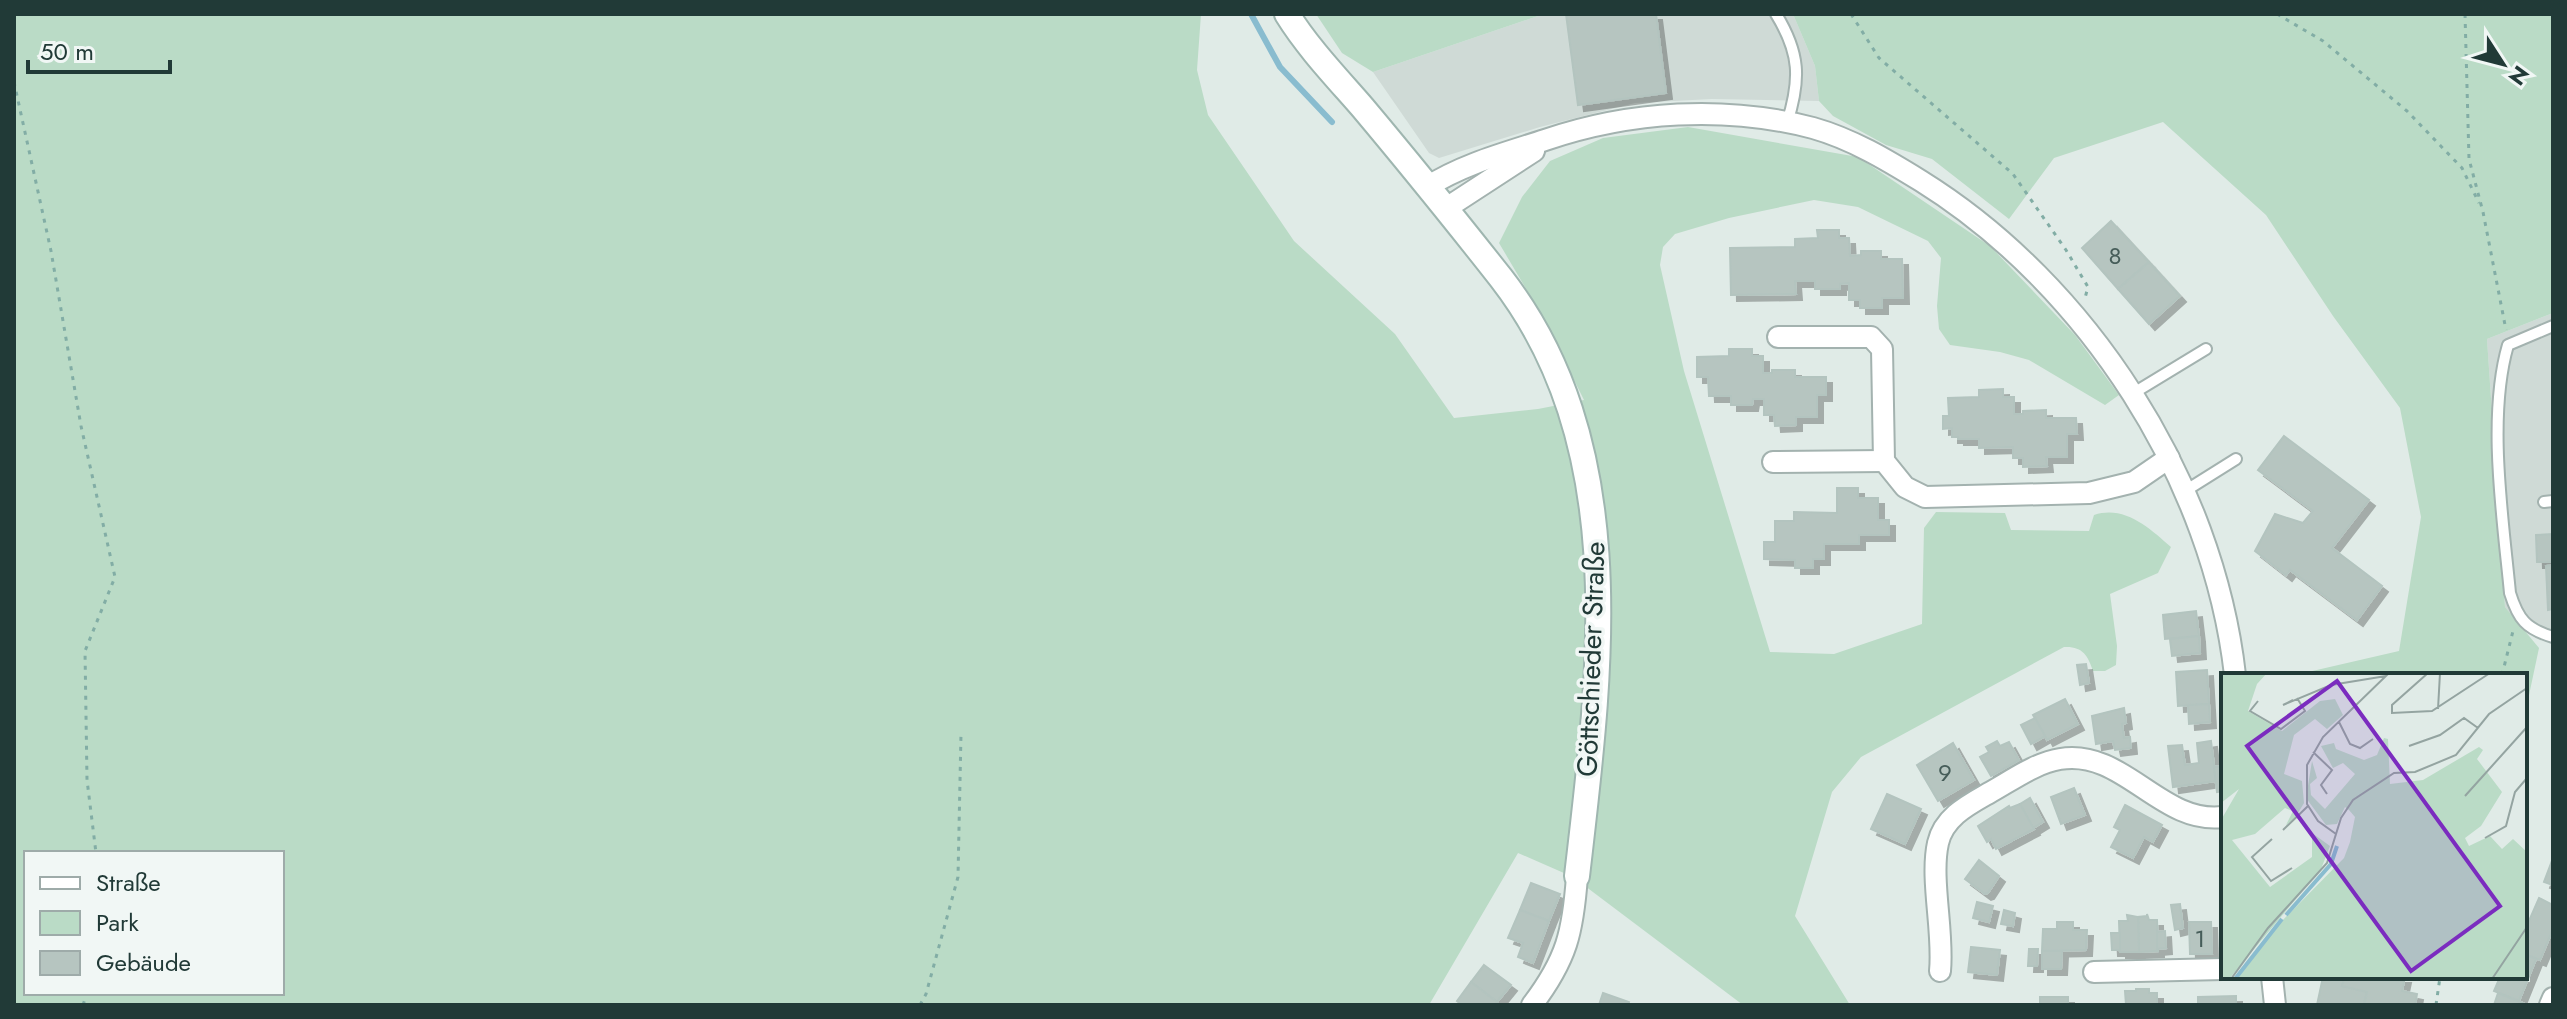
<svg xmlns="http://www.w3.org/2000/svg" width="2567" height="1019" font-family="Jost,sans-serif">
<defs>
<filter id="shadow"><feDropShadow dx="6" dy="6" stdDeviation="0" flood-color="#0004"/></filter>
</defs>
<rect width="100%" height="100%" fill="#e0ebe7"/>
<!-- built -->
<g fill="#cfdad6">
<path d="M 1544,14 L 1793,14 L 1815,66 L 1819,101 L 1712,99 L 1635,103 L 1540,127 L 1439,158 L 1429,153 L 1373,72 Z"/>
<path d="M 2553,313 L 2553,631 L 2522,629 L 2505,607 L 2487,339 Z"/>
</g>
<!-- green -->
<g fill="#badbc6" fill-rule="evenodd">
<path d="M 14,14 L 1201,14 L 1197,70 L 1208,115 L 1294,241 L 1395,334 L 1454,418 L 1538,409 L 1584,400 L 1541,314 L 1499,243 L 1522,197 L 1550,161 L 1603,138 L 1688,127 L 1858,157 L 1990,246 L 2075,335 L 2119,395 L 2105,405 L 2029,360 L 2000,352 L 1950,345 L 1939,329 L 1937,306 L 1941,258 L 1928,241 L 1858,207 L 1814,200 L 1729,218 L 1675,234 L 1663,247 L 1660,265 L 1684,371 L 1770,652 L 1834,654 L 1922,624 L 1924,528 L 1936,512 L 2005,513 L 2011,530 L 2089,531 L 2094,515 C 2125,505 2149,528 2171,547 L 2158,573 L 2110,594 L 2117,646 L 2116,665 L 2105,671 L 2093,671 C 2088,655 2082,646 2064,647 L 1861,757 L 1832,792 L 1795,916 L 1850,1005 L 1743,1005 L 1573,877 L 1518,853 L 1429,1005 L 14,1005 ZM 26,853 L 282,853 L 282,993 L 26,993 Z"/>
<path d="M 1316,14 L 1544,14 L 1373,72 L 1342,53 Z"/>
<path d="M 1793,14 L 2553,14 L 2553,313 L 2487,339 L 2505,607 L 2539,648 L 2525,714 L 2525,675 L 2295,675 L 2399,651 L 2421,517 L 2400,408 L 2333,316 L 2266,215 L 2163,122 L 2054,158 L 2009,219 L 1932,159 L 1886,145 L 1833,116 L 1819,101 L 1815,66 Z"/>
</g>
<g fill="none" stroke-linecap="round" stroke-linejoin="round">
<!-- stream -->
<path stroke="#89bccf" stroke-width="6" d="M 1251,14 L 1280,67 L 1332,122"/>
</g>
<!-- building -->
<g fill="#b6c5c0" stroke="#b3c4bf" stroke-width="2" filter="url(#shadow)">
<path d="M 1566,14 L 1656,14 L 1666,93 L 1578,105 Z"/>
<path d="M 2111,221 L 2149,262 L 2118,289 L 2082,248 Z"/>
<path d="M 1817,230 L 1839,230 L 1839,238 L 1849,238 L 1850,256 L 1861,255 L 1861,251 L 1881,251 L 1881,259 L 1902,259 L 1903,298 L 1882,298 L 1882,308 L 1860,308 L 1860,300 L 1849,300 L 1849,283 L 1840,284 L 1840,289 L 1815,289 L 1815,281 L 1795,281 L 1796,294 L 1731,295 L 1730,248 L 1795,247 L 1795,239 L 1818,238 Z"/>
<path d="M 2149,262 L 2180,296 L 2149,324 L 2118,289 Z"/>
<path d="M 1729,349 L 1752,349 L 1752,356 L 1763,356 L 1763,373 L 1772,373 L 1772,370 L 1795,370 L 1795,377 L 1826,377 L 1826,395 L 1817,395 L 1817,417 L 1796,417 L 1796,425 L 1775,426 L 1774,415 L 1764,415 L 1764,399 L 1753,399 L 1752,405 L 1731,405 L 1731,396 L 1709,396 L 1708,377 L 1697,377 L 1697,357 L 1729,356 Z"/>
<path d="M 2003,389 L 2003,397 L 2014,397 L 2014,414 L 2023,414 L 2023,411 L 2046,410 L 2046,418 L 2076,418 L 2077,434 L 2067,434 L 2067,457 L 2046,457 L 2047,466 L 2023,467 L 2023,458 L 2013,458 L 2013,447 L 1979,448 L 1979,439 L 1958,439 L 1958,437 L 1952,437 L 1952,428 L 1943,429 L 1943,416 L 1949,416 L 1948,398 L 1979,397 L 1979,390 Z"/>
<path d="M 2284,436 L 2369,500 L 2332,548 L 2382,586 L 2357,620 L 2290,570 L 2286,575 L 2255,551 L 2275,514 L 2303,523 L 2313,511 L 2258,470 Z"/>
<path d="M 1837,488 L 1858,488 L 1858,498 L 1878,498 L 1878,520 L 1889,520 L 1889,535 L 1859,535 L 1859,544 L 1824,544 L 1824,559 L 1813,559 L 1813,568 L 1795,568 L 1795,560 L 1764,559 L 1764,542 L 1775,542 L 1775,521 L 1794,521 L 1794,512 L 1837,513 Z"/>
<path d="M 2553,534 L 2553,562 L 2537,562 L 2536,535 Z"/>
<path d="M 2553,565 L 2553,609 L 2548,610 L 2546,566 Z"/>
<path d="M 2196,611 L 2199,636 L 2165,639 L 2163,615 Z"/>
<path d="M 2199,636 L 2200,653 L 2172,656 L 2170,639 Z"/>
<path d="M 2086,664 L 2089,683 L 2080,685 L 2077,665 Z"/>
<path d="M 2207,670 L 2209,704 L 2178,706 L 2176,672 Z"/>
<path d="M 2065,699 L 2078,724 L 2047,740 L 2033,715 Z"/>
<path d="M 2209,704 L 2210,722 L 2189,724 L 2188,705 Z"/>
<path d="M 2124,708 L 2126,723 L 2122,724 L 2124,738 L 2130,737 L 2131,748 L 2115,750 L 2113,741 L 2096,744 L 2092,716 Z"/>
<path d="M 2035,718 L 2045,736 L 2031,744 L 2021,725 Z"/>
<path d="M 1997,741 L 2000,746 L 2009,742 L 2019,760 L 1991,776 L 1980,757 L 1989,752 L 1986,747 Z"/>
<path d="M 2211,741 L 2216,781 L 2173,787 L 2168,746 L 2182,745 L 2185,765 L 2199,763 L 2197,743 Z"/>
<path d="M 1953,743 L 1974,780 L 1938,801 L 1917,765 Z"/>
<path d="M 2223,766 L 2223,791 L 2217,792 L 2214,767 Z"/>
<path d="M 2074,788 L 2085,815 L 2061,824 L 2051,797 Z"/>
<path d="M 1887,794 L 1921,809 L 1905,844 L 1871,829 Z"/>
<path d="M 2030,798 L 2043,822 L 2033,828 L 2020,804 Z"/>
<path d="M 2020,804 L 2034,829 L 1996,849 L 1991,839 L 1987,842 L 1978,826 L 2009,806 L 2010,808 Z"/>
<path d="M 2125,805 L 2162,825 L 2153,842 L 2144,837 L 2133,858 L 2111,847 L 2120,830 L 2114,827 Z"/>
<path d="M 2553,858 L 2553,885 L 2544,882 Z"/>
<path d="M 1979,860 L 1999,876 L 1988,893 L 1985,894 L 1965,879 Z"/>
<path d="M 1531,883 L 1560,894 L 1549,921 L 1520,910 Z"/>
<path d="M 2539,898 L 2553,905 L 2553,929 L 2540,960 L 2525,954 L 2525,930 Z"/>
<path d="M 1977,902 L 1993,906 L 1989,922 L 1973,918 Z"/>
<path d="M 2180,904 L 2183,928 L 2175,930 L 2171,905 Z"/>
<path d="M 1520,910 L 1549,921 L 1533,963 L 1518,957 L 1523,943 L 1508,938 Z"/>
<path d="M 2004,910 L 2015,913 L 2013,926 L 2001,924 Z"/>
<path d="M 2147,914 L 2149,920 L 2157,920 L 2158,951 L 2139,952 L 2138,917 L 2147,916 Z"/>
<path d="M 2127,915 L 2138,917 L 2139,952 L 2120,952 L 2119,921 L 2128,921 Z"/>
<path d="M 2057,922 L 2073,922 L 2073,930 L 2087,930 L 2086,950 L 2042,951 L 2043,929 L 2057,929 Z"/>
<path d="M 2189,922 L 2211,922 L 2212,954 L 2190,954 Z"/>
<path d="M 2165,931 L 2166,948 L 2157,949 L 2157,932 Z"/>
<path d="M 2111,933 L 2120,933 L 2120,950 L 2112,950 Z"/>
<path d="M 1971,947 L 2000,950 L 1997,975 L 1968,972 Z"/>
<path d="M 2029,949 L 2038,949 L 2037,966 L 2028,966 Z"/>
<path d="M 2042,951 L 2062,951 L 2061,969 L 2042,969 Z"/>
<path d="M 2525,954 L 2536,959 L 2519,1001 L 2494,991 L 2500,977 L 2525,977 Z"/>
<path d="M 1484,965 L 1511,985 L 1497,1002 L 1471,982 Z"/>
<path d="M 2323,977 L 2345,977 L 2342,986 L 2367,992 L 2364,1005 L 2317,1005 Z"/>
<path d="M 2345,977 L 2405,977 L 2402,991 L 2417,994 L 2415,1005 L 2364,1005 L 2367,992 L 2342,986 Z"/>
<path d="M 1471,982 L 1497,1002 L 1495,1005 L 1462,1005 L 1457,1001 Z"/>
<path d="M 2136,989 L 2149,989 L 2149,993 L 2157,993 L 2157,1005 L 2126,1005 L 2125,991 L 2136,991 Z"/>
<path d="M 1603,993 L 1629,1002 L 1628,1005 L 1599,1005 Z"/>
<path d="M 2498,993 L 2523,1003 L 2522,1005 L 2494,1005 Z"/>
<path d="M 2236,996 L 2236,1005 L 2198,1005 L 2198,997 Z"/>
<rect x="2040" y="997" width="28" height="8"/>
</g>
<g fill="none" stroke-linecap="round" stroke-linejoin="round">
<!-- lane casing -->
<g stroke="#a3b2af" stroke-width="14">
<g id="lane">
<path d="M 1776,14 C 1800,53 1801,79 1787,123"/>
<path d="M 2553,326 L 2508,345 C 2487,417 2503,519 2510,593 C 2518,619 2526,629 2553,637"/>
<path d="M 2132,394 L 2206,349"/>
<path d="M 2185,491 L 2236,459"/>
<path d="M 2544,502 L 2553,501"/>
</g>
</g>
<!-- street casing -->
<g stroke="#a3b2af" stroke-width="24">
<g id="street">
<path d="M 1427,187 C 1463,164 1505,153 1545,140 C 1630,111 1725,105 1813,128 C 1852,139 1887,160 1921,181 C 2088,285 2213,480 2235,675"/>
<path d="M 1445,209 L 1534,151"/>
<path d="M 1778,337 L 1871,337 L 1882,349 L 1884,461 L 1905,487 L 1925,497 L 2089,493 L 2134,482 L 2169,458"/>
<path d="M 1773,462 L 1884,461"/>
<path d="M 1940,971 C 1944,932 1930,879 1938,843 C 1944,817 1968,805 1989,793 C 2011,781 2035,763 2060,759 C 2123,748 2161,825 2223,817"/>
<path d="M 2094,972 L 2223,969"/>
<path d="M 2272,977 L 2275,1005"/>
<path d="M 1532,1005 C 1567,959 1573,932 1577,876"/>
<path d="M 2550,1005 L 2553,998"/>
</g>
</g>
<!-- secondary casing -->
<g stroke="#9fb6b0" stroke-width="28">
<path id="secondary" d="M 1287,14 C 1308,48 1337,78 1363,108 C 1410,164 1456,221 1501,278 C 1633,448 1600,677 1577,876"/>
</g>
<!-- path -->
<g stroke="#82ada5" stroke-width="3" stroke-dasharray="4 6" stroke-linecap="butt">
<path d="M 1851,14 L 1879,58 L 2013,174 L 2066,250 L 2088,287 L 2085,298"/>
<path d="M 2277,14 L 2323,41 L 2407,111 L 2462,168 L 2479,203"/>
<path d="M 2465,14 L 2469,159 L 2483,212 L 2506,330"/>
<path d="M 14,82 L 51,251 L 81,426 L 115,577 L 85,651 L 87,780 L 96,853"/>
<path d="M 2502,675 L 2513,631"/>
<path d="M 83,1005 L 87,993"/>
<path d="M 920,1005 L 926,994 L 958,877 L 961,733"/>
<path d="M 2436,1005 L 2440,977"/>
</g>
<!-- lane -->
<use href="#lane" stroke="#fff" stroke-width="10"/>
<!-- street -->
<use href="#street" stroke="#fff" stroke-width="20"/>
<!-- secondary -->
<use href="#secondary" stroke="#fff" stroke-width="24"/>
</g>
<g text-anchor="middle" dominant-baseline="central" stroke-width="7" stroke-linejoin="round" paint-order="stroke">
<!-- number labels -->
<g font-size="24" fill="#465d59">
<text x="2115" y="255">8</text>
<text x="1945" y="772">9</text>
<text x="2200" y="938">1</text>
</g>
<!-- street labels -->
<g font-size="28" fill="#213a37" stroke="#f1f7f5">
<text transform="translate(1591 659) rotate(-88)">Göttschieder Straße</text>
</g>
</g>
<!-- overview -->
<g transform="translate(2221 673)">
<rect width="306" height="306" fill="#e0ebe7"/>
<path d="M 0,0 L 46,0 L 36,11 L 27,38 L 61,58 L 99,28 L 114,26 L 122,42 L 106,56 L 94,46 L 73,62 L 63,101 L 81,108 L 83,130 L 74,145 L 65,152 L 72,138 L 64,135 L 34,161 L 11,167 L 49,214 L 91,184 L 91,160 L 109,173 L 100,196 L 8,306 L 0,306 L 0,147 L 18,116 L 0,130 ZM 163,65 L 167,66 L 169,111 L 202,107 L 258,74 L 262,77 L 256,86 L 281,119 L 260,153 L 244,165 L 248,173 L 269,163 L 281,176 L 292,166 L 306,179 L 306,306 L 16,306 L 57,252 L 123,185 L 129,169 L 134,144 L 128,137 L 124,134 L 116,151 L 105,152 L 85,125 L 91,88 L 96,105 L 89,111 L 90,122 L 104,136 L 134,101 L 122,90 L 112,95 L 100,73 L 113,70 L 115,76 L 143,87 L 156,82 Z" fill="#badbc6"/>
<path fill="none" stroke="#89bccf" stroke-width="4" d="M 65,242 L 110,191 L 116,173M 14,306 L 61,246"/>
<path fill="none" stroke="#94a4a1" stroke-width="2" d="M 207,0 L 171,32 L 171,40 L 211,38 L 269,0M 72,27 L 62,32 L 110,12 L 165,3M 37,28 L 29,38 L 60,56 L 84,38 L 76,25M 217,36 L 219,0M 118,49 L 129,71 L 139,75 L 152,66M 188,73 L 219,62 L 243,45 L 257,55M 92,79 L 111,97 L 100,112 L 106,121M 244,123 L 306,54M 62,157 L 87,133M 115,161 L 97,148 L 86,131 L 86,92 L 102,64 L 168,0M 264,165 L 285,153 L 294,119 L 306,105M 51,166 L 31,184 L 50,208 L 71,195M 10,306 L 47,255 L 106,190 L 120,145 L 132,127 L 173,100 L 194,99 L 235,82 L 268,41 L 306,15M 271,306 L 306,254"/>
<path fill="#7b2cbf" fill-opacity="0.15" stroke="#7b2cbf" stroke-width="4" d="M 116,8 L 279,233 L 190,298 L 26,73 Z"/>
<rect width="306" height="306" fill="none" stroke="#213a37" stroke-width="4"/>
</g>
<!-- border -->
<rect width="2567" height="1019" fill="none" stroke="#213a37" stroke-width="32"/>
<!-- legend -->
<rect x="24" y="851" width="260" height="144" fill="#f1f7f5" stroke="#9eaba9" stroke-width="2"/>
<rect x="40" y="877" width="40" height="12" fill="#ffffff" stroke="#9eaba9" stroke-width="2"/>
<text x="96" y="891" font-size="24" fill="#213a37">Straße</text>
<rect x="40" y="911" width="40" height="24" fill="#badbc6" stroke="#9eaba9" stroke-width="2"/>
<text x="96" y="931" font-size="24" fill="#213a37">Park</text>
<rect x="40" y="951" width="40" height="24" fill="#b6c5c0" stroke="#9eaba9" stroke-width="2"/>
<text x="96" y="971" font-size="24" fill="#213a37">Gebäude</text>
<!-- north arrow -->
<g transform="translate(2503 64) rotate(126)" stroke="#f1f7f5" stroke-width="6" paint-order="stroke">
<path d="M0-6L14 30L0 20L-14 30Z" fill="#213a37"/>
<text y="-12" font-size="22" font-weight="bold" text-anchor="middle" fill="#213a37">N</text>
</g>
<!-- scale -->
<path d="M28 60v12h142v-12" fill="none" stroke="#213a37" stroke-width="4"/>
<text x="40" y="60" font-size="24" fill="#213a37" stroke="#f1f7f5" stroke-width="6" paint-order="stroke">50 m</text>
</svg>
